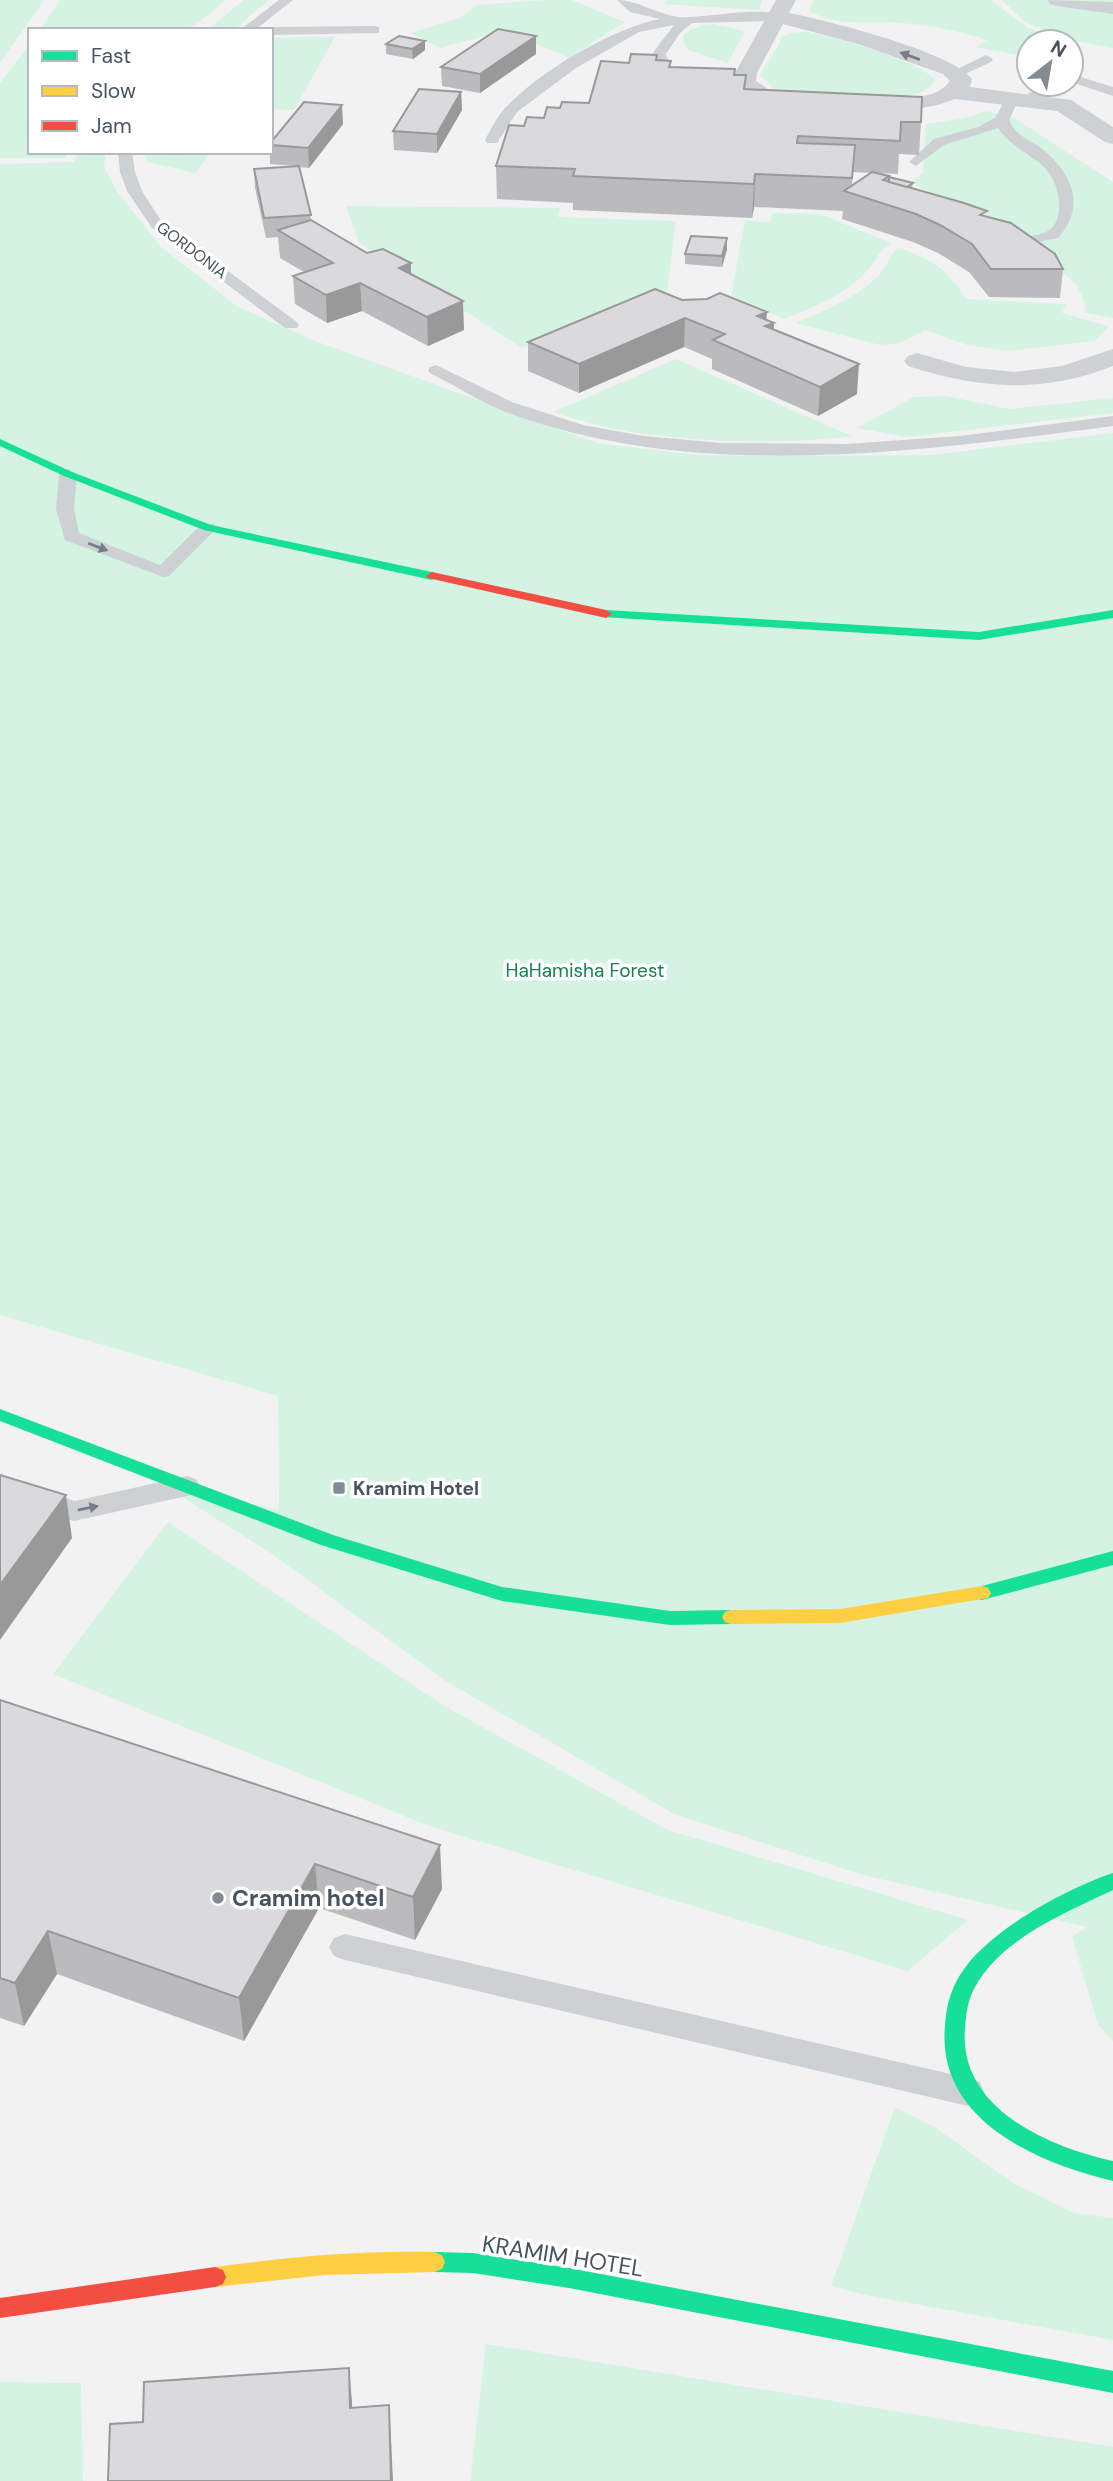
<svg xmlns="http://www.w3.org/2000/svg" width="1113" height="2481" font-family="'DM Sans',sans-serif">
<rect width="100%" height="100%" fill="#f3f2f2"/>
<!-- green -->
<g fill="#d5f3e2">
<path d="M 0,0 L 44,0 L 0,63 Z"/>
<path d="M 60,0 L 225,0 L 210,14 L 186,30 L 40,30 Z"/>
<path d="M 244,0 L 269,0 L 234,30 L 207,30 Z"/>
<path d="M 546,0 L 572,0 L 625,22 L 569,58 L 539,45 L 496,33 L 440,48 L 410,33 L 459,18 L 477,5 Z"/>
<path d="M 666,0 L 762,0 L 759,10 L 663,4 Z"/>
<path d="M 814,0 L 991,0 L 1027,27 L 1066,42 L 1029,42 L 1029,57 L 976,47 L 987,40 C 960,31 929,25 901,23 C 869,21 837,27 809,11 Z"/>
<path d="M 1002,0 L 1113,0 L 1113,48 L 1071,40 L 1026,23 Z"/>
<path d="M 714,24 L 745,31 L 728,63 L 688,50 L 683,41 L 684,34 L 702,25 Z"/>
<path d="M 806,32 C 835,36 915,60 935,79 C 933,84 930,88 924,91 C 898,103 825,95 793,95 L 775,90 L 760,75 L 780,43 L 781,37 L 790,33 Z"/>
<path d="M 335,37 L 294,110 L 271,109 L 271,38 Z"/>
<path d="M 30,44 L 30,152 L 68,152 L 66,158 L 0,158 L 0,83 Z"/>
<path d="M 987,111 L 1016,119 L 1113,182 L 1113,318 L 1086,313 L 1085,303 L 1076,284 L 1050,261 L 908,207 L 927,192 L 911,182 L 923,173 L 926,124 L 964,118 Z"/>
<path d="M 78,152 L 106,152 L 104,167 L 116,190 L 161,247 L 238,307 L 318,342 L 597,443 L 687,454 L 747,456 L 932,455 L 1113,433 L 1113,2041 L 1098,2025 L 1072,1937 L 1087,1927 L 863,1875 L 674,1814 L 444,1680 L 272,1554 L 160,1483 L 279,1510 L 278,1396 L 0,1315 L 0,164 L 74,162 Z"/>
<path d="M 144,152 L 210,152 L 196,173 L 148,162 Z"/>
<path d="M 346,206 L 560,208 L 558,217 L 676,221 L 667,291 L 522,348 L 359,243 Z"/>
<path d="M 772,213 L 820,214 L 891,243 C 878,251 876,262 866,272 C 844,296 813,307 784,319 L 731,296 L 745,220 L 770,223 Z"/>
<path d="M 898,247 C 935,263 943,264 966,299 L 1066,304 L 1062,313 L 1109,326 L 1095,341 L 1008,351 L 967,345 L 925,330 L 901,343 L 880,345 L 796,323 C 825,310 857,298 879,275 C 887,267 889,256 898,247 Z"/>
<path d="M 676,359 L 852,436 C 780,445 687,443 615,429 C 594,425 574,418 553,412 Z"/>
<path d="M 946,396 L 1010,409 L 1113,398 L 1113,413 L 907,437 L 857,428 L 914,397 Z"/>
<path d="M 168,1522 L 443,1705 L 668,1830 L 968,1920 L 908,1971 L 429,1826 L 53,1674 Z"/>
<path d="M 895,2107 L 936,2128 L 1013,2183 L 1074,2213 L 1113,2218 L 1113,2340 L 865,2295 L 831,2286 Z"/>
<path d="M 486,2344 L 1113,2447 L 1113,2481 L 470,2481 Z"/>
<path d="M 0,2382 L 81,2383 L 83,2481 L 0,2481 Z"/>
</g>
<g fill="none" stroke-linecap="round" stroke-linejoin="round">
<!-- lane -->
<g fill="#ced1d3" fill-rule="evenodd">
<path d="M 279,0 L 293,0 L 255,30 L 240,30 Z"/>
<path d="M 617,0 C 637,0 657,14 678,17 C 700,19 768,4 784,17 L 778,21 L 692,23 L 680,33 L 666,54 L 676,86 L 669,90 L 662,86 L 652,54 L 674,25 L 639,32 L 576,68 L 517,112 L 497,143 L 487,143 L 485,140 C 491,129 497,117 505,108 C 539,72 612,28 660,19 L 630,12 Z"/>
<path d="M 374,26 L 379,27 L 379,33 L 271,35 L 271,30 L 265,30 L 271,27 Z"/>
<path d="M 986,55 L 993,59 L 991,62 L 959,77 L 949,77 L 947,74 Z"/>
<path d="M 1071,74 L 1113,87 L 1113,96 L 1071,82 Z"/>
<path d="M 1042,84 L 1057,84 L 1036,102 L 1026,102 L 1026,96 Z"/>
<path d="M 1013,93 L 1020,97 L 1009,120 C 1015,137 1033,140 1046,152 C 1074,177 1085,208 1058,238 L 1005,248 L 1000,246 L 997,243 L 1000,240 C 1014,236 1036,238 1048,231 C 1057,226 1059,215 1059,207 C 1059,157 1017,158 998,128 L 944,145 L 916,166 L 909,162 L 934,139 L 978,127 L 996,117 L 1006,97 Z"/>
<path d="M 118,152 L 132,152 L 135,172 L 142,191 L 162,222 L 297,322 L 299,325 L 297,328 L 285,328 L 152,228 L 127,191 L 120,172 Z"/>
<path d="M 436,365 L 512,402 L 583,425 L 643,436 L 722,443 L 846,444 L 960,436 L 1113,416 L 1113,426 C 915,452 693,484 501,410 C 477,400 454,385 430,373 L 428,370 L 430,367 Z"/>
<path d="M 68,469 L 77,474 L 74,509 L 79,533 L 160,565 L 202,524 L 214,524 L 217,528 L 169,576 L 163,577 L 65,540 L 56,509 L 59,474 Z"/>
<path d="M 0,1476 L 75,1501 L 187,1476 L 196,1479 L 200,1486 L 196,1493 L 187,1496 L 74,1521 L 0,1496 Z"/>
<path d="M 345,1934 L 968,2078 L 980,2082 L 984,2092 L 980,2102 L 968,2106 L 345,1960 L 334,1956 L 329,1947 L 334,1938 Z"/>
</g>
<!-- street -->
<g fill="#ced1d3" fill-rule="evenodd">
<path d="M 776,0 L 796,0 L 789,13 C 825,20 953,52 972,79 L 970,87 L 1071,100 L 1113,127 L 1113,144 L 1105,142 L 1057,111 L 955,99 L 938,105 L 906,111 L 862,110 L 859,105 L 862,100 C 889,94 932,106 950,81 L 943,74 L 858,44 L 783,24 L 757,73 L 756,81 L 771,91 L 811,98 L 814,103 L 811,108 L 803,109 C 778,106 750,104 734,82 L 735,73 Z"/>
<path d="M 1047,0 L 1113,2 L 1113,14 L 1057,6 L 1050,4 Z"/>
<path d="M 1113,349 L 1113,366 C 1044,394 977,389 908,366 L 904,361 L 908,356 L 917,353 L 966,367 L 1015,372 L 1062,366 Z"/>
</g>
<!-- fast -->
<g fill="#16e098" fill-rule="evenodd">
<path d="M 0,439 L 72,472 L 211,525 L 432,572 L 438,576 L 432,580 L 204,530 L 64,476 L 0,446 Z"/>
<path d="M 606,610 L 979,632 L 1113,610 L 1113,618 L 979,640 L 602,617 L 600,614 Z"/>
<path d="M 0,1409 L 333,1535 L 502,1587 L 670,1611 L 731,1610 L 737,1612 L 740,1617 L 737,1622 L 731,1624 L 670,1625 L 502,1601 L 321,1545 L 0,1421 Z"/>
<path d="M 1113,1551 L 1113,1565 L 982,1600 L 976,1598 L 973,1593 L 976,1588 L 982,1586 Z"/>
<path d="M 1113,1873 L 1113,1890 C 1065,1913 1002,1938 975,1987 C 968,1999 966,2014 965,2028 C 958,2108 1048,2147 1113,2161 L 1113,2181 C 1037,2163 936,2120 945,2026 C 946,2008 950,1991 960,1975 C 986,1932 1065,1889 1113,1873 Z"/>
<path d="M 434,2252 L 473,2253 L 569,2268 L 1113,2371 L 1113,2393 L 569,2288 L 473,2273 L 434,2272 L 426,2269 L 423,2262 L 426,2255 Z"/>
</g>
<!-- slow -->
<g fill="#ffcf43" fill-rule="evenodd">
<path d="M 982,1586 L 988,1588 L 991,1593 L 988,1598 L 840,1623 L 731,1624 L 725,1622 L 722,1617 L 725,1612 L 731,1610 L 840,1609 Z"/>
<path d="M 434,2252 L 442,2255 L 445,2262 L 442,2269 L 434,2272 L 324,2275 L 215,2287 L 207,2284 L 204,2277 L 207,2270 L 215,2267 C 288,2257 360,2250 434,2252 Z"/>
</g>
<!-- jam -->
<g fill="#f24e42" fill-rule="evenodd">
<path d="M 432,572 L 606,610 L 612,614 L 606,618 L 428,578 L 426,576 Z"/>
<path d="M 215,2267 L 223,2270 L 226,2277 L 223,2284 L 215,2287 L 0,2318 L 0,2298 Z"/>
</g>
</g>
<!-- wall -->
<g fill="#bbbbbd" fill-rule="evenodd">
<path d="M 536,36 L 536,54 L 480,93 L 442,86 L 441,67 Z"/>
<path d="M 425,41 L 425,50 L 413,59 L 386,54 L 386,44 Z"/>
<path d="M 657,60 L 671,67 L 746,75 L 745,89 L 921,122 L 919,155 L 899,154 L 898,174 L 876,173 L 913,183 L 912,188 L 986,217 L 1063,269 L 1060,298 L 989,297 L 969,272 L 938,253 L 913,242 L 842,219 L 843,211 L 754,207 L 752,218 L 573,210 L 573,203 L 497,199 L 496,166 L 524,126 L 544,118 L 560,108 L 589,103 ZM 853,172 L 871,173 L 852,185 Z"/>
<path d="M 461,92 L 462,110 L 437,153 L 394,150 L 393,131 Z"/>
<path d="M 343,124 L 309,168 L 299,167 L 311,220 L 367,253 L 411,263 L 411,274 L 464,330 L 428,346 L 362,311 L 327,323 L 295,304 L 293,276 L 304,272 L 280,258 L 278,237 L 266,238 L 255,188 L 254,169 L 297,166 L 270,164 L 270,152 L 271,152 L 271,142 Z"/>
<path d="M 727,249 L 722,267 L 685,264 L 685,254 Z"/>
<path d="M 682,300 L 766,320 L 774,323 L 773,330 L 857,394 L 818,416 L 712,369 L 712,359 L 684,347 L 579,393 L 528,371 L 528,342 Z"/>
<path d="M 0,1700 L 442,1889 L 415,1940 L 319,1908 L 244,2041 L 57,1974 L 24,2026 L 0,2018 Z"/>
</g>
<!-- shaded-wall -->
<g fill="#99999a">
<path d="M 536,36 L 536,54 L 480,93 L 480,74 Z"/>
<path d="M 425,41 L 425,50 L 413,59 L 412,49 Z"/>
<path d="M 461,92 L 462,110 L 437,153 L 437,134 Z"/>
<path d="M 342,105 L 343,124 L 309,168 L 308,148 Z"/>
<path d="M 755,174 L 754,207 L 752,218 L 754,184 Z"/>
<path d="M 727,238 L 727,249 L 722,267 L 722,256 Z"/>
<path d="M 411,263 L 411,292 L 399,268 Z"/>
<path d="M 360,283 L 362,311 L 327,323 L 326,295 Z"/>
<path d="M 463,301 L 464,330 L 428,346 L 427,317 Z"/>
<path d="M 767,312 L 766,326 L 774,323 L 772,352 L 757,316 Z"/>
<path d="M 685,318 L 684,347 L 579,393 L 579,364 Z"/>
<path d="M 859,364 L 857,394 L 818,416 L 820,387 Z"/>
<path d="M 66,1495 L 72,1538 L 0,1640 L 0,1585 Z"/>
<path d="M 440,1845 L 442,1889 L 415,1940 L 413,1897 Z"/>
<path d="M 315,1864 L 319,1908 L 244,2041 L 239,1998 Z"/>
<path d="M 48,1931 L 57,1974 L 24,2026 L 15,1983 Z"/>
<path d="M 349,2368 L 352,2402 L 353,2441 L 350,2408 Z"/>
<path d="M 389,2405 L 391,2439 L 393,2481 L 391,2481 Z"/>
</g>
<!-- building -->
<g fill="#dadadc" stroke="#99999a" stroke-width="2">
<path d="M 498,29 L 536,36 L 480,74 L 441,67 Z"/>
<path d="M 399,36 L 425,41 L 412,49 L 386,44 Z"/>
<path d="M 631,54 L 657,55 L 656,60 L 671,61 L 669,67 L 735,69 L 734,75 L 746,75 L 744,89 L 922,97 L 921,122 L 901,122 L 900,141 L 798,136 L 797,143 L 855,145 L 852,178 L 755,174 L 754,184 L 573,176 L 575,169 L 496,166 L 509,125 L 524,126 L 527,117 L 544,118 L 547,107 L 560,108 L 562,102 L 589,103 L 601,61 L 629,63 Z"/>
<path d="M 419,89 L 461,92 L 437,134 L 393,131 Z"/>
<path d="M 304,102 L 342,105 L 308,148 L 271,145 L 271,142 Z"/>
<path d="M 299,166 L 311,215 L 264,218 L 254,169 Z"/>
<path d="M 872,172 L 889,176 L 883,180 L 964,203 L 987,211 L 980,215 L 1011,223 L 1055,254 L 1063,269 L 991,269 L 972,244 L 940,225 L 916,214 L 844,191 Z"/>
<path d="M 889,177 L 913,183 L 907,187 L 889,182 Z"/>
<path d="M 311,220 L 367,253 L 383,249 L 411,263 L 399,268 L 463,301 L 427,317 L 360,283 L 326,295 L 293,276 L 333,263 L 278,230 Z"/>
<path d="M 691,236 L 727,238 L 722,256 L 685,254 Z"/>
<path d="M 655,289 L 682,300 L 707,299 L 720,293 L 767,312 L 757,316 L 774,323 L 765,326 L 859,364 L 820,387 L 713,340 L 725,334 L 685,318 L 579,364 L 528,342 Z"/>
<path d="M 0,1475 L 66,1495 L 0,1585 Z"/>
<path d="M 0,1700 L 440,1845 L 413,1897 L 315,1864 L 239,1998 L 48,1931 L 15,1983 L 0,1978 Z"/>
<path d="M 349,2368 L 350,2408 L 389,2405 L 391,2481 L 108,2481 L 110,2424 L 143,2422 L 144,2382 Z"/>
</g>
<!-- one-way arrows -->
<defs><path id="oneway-solid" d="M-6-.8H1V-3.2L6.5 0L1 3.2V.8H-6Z" transform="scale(1.75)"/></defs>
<g fill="#767f89">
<use href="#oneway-solid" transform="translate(910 56) rotate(-160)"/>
<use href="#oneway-solid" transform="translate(98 547) rotate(21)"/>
<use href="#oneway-solid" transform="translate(88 1508) rotate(-12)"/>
</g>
<!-- markers -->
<g fill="#838b94" stroke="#fff" stroke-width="2.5">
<rect x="332" y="1481" width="14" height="14" rx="3.5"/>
<circle cx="218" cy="1898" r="7"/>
</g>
<g text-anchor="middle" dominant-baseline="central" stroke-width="7" stroke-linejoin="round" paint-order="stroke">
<!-- far-street labels -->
<g font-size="16" fill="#475361" stroke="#fff">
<text transform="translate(192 250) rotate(37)">GORDONIA</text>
</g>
<!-- park labels -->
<g font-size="19" fill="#0f854f" stroke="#fff">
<text x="585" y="970">HaHamisha Forest</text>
</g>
<!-- poi labels -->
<g font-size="19" font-weight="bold" fill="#475361" stroke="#fff" text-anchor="start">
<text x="353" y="1488">Kramim Hotel</text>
</g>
<!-- near-poi labels -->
<g font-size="23" font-weight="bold" fill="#475361" stroke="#fff" text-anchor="start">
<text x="232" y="1898">Cramim hotel</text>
</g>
<!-- near-street labels -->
<g font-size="23" fill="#475361" stroke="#fff">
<text transform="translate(563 2256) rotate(9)">KRAMIM HOTEL</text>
</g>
</g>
<!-- legend -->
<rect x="28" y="28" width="245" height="126" fill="#ffffff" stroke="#b5bac0" stroke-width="2"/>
<rect x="42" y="51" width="35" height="10" fill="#16e098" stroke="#b5bac0" stroke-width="2"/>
<text x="91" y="63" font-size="21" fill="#475361">Fast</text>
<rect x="42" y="86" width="35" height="10" fill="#ffcf43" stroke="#b5bac0" stroke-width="2"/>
<text x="91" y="98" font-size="21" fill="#475361">Slow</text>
<rect x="42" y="121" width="35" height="10" fill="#f24e42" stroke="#b5bac0" stroke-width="2"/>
<text x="91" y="133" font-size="21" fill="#475361">Jam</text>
<!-- north arrow -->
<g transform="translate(1050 63) rotate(31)"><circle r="33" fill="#ffffff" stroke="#b5bac0" stroke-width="2"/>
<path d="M0-5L12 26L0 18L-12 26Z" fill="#838b94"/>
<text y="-10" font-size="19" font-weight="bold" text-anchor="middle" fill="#475361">N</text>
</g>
</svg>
